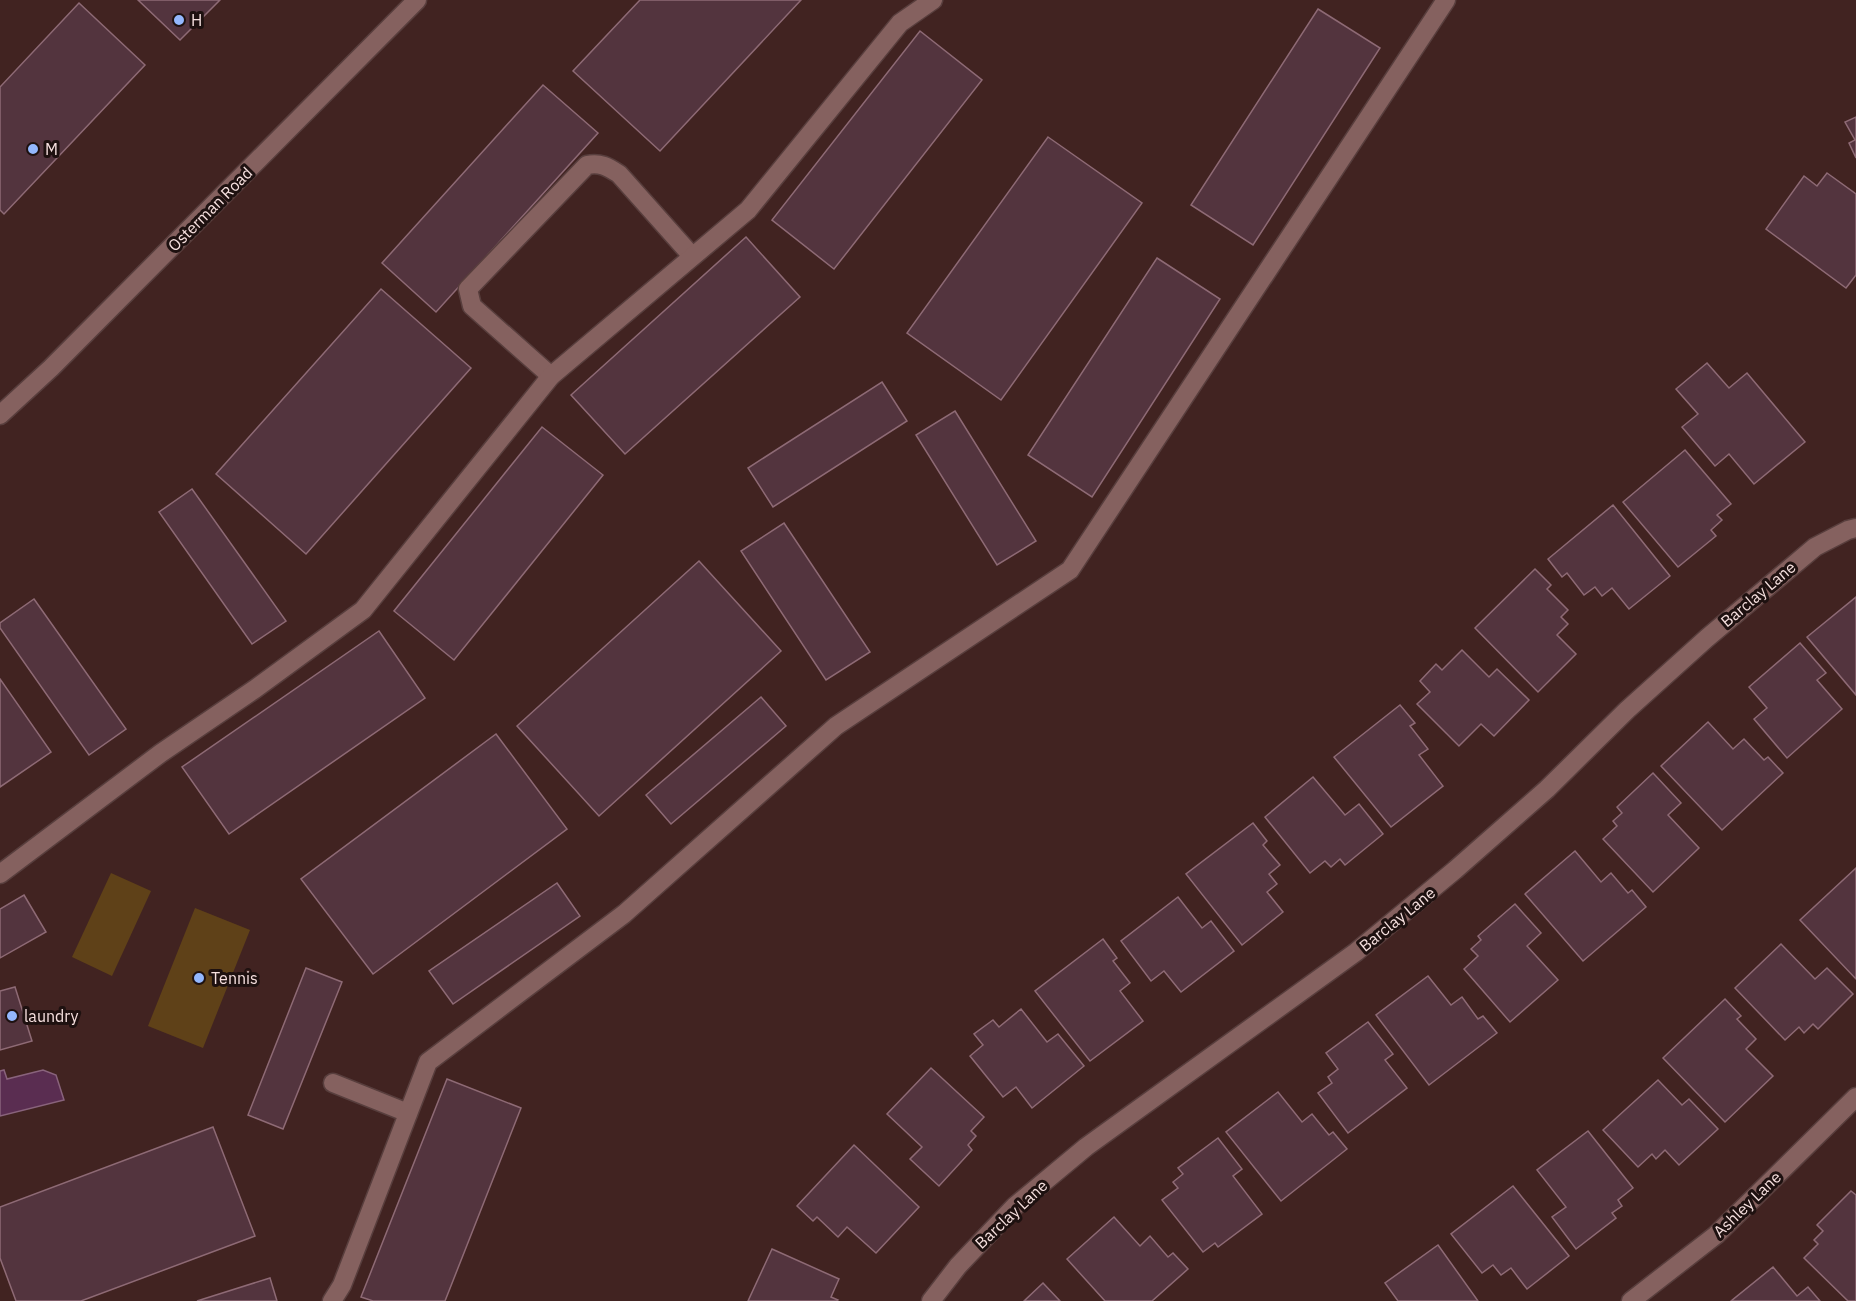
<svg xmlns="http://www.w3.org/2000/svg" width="1856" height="1301" font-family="'IBM Plex Sans',sans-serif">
<rect width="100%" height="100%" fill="#412321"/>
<!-- green -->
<g fill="#5f4118">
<path d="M 111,873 L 151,891 L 112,976 L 72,957 Z"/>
<path d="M 195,908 L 250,930 L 203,1048 L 148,1026 Z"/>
</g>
<!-- water -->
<path fill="#5a2d51" stroke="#89637c" stroke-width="1.5" d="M 4,1070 L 7,1079 L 43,1070 L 56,1075 L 64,1100 L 0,1116 L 0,1071 Z"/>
<!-- building -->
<g fill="#53343e" stroke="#8e6a75" stroke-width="1.5">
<path d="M 138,0 L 220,0 L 180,40 Z"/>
<path d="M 640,0 L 801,0 L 660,151 L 573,71 Z"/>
<path d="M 79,3 L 145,65 L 4,214 L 0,210 L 0,87 Z"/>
<path d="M 1318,9 L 1380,48 L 1253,245 L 1191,205 Z"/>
<path d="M 920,31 L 982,80 L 834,269 L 772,220 Z"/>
<path d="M 543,85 L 598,133 L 436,312 L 382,263 Z"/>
<path d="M 1856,117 L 1856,158 L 1849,143 L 1855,140 L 1845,122 Z"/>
<path d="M 1048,137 L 1142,203 L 1001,400 L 907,333 Z"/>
<path d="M 1827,173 L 1856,194 L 1856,275 L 1846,288 L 1766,229 L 1804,176 L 1817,186 Z"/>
<path d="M 746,237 L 800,297 L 625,454 L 571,395 Z"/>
<path d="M 1157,258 L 1220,299 L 1092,497 L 1028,455 Z"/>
<path d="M 381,289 L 471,368 L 306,554 L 216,474 Z"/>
<path d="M 1707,363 L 1729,388 L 1747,373 L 1805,442 L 1754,484 L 1729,454 L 1715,466 L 1682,427 L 1698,414 L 1676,389 Z"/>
<path d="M 882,382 L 907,421 L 773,507 L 748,468 Z"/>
<path d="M 955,411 L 1036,541 L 997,565 L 916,435 Z"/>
<path d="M 542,427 L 603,475 L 454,660 L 394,611 Z"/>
<path d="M 1685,450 L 1731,504 L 1717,515 L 1722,520 L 1711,530 L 1716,536 L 1678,567 L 1623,502 Z"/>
<path d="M 192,489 L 286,621 L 252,644 L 159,512 Z"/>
<path d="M 1613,505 L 1670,576 L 1629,609 L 1612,588 L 1602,596 L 1595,587 L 1584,595 L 1567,573 L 1562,577 L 1548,559 Z"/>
<path d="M 784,523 L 870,652 L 826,680 L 741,551 Z"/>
<path d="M 699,561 L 781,651 L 599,816 L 517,726 Z"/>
<path d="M 1535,569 L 1551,585 L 1547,589 L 1568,610 L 1561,617 L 1568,624 L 1557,635 L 1576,654 L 1538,692 L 1475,628 Z"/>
<path d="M 1856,597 L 1856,695 L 1807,637 Z"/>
<path d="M 34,599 L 126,729 L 89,755 L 0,628 L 0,623 Z"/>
<path d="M 379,631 L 425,698 L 229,834 L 182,767 Z"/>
<path d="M 1800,643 L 1826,673 L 1817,680 L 1842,709 L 1787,758 L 1754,719 L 1767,708 L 1749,687 Z"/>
<path d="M 1462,650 L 1489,677 L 1497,669 L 1529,700 L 1494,736 L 1481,724 L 1459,746 L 1417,704 L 1430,692 L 1420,681 L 1436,664 L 1442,670 Z"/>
<path d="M 0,679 L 51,752 L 0,787 Z"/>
<path d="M 761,697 L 786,726 L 671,824 L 646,795 Z"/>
<path d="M 1400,705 L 1415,723 L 1410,726 L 1428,749 L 1419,755 L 1443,786 L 1391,827 L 1334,757 Z"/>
<path d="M 1708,722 L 1733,749 L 1744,739 L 1764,760 L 1768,757 L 1783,773 L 1722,830 L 1661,766 Z"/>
<path d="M 496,734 L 567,829 L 373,974 L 301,879 Z"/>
<path d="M 1653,773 L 1681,803 L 1668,815 L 1699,848 L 1653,892 L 1603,839 L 1617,826 L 1613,821 L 1622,813 L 1617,807 Z"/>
<path d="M 1313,777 L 1345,815 L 1359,804 L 1383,834 L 1345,865 L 1340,859 L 1331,867 L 1325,861 L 1310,873 L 1265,817 Z"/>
<path d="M 1253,823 L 1267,841 L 1263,845 L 1280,865 L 1269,874 L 1277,884 L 1267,892 L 1283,912 L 1242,945 L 1186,874 Z"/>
<path d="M 1575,851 L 1601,882 L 1611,873 L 1628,893 L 1632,890 L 1646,907 L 1583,961 L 1525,894 Z"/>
<path d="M 1856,868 L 1856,979 L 1800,920 Z"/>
<path d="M 557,883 L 580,916 L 453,1004 L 429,971 Z"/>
<path d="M 24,895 L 46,932 L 0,958 L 0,909 Z"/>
<path d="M 1178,897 L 1202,928 L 1211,921 L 1234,951 L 1181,992 L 1164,971 L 1151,981 L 1121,941 Z"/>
<path d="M 1515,904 L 1541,933 L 1527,946 L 1558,980 L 1510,1022 L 1464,969 L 1478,956 L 1471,949 L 1481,940 L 1478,936 Z"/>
<path d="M 1103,939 L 1117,958 L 1113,961 L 1130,983 L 1120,991 L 1143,1021 L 1090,1061 L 1035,991 Z"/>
<path d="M 1781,944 L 1815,979 L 1827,968 L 1853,994 L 1818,1029 L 1813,1024 L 1804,1033 L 1799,1027 L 1785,1040 L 1735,988 Z"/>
<path d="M 306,968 L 342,982 L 283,1129 L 248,1115 Z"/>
<path d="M 1428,976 L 1451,1005 L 1462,997 L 1478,1019 L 1483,1016 L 1497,1033 L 1429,1085 L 1376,1015 Z"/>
<path d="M 15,987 L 32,1041 L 0,1050 L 0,991 Z"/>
<path d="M 1725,999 L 1741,1016 L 1737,1019 L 1756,1039 L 1746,1049 L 1773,1076 L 1725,1122 L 1663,1058 Z"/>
<path d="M 1021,1009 L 1047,1042 L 1058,1034 L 1084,1066 L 1032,1108 L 1016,1087 L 1003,1097 L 970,1056 L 983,1045 L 974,1034 L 993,1020 L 999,1027 Z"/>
<path d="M 1368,1022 L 1393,1054 L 1385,1060 L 1407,1088 L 1348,1133 L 1318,1093 L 1332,1083 L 1328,1077 L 1338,1069 L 1326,1053 Z"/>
<path d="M 931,1068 L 984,1117 L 971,1131 L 976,1136 L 968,1145 L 972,1150 L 939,1186 L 910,1159 L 922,1147 L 887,1114 Z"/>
<path d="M 447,1079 L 521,1108 L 445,1301 L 373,1301 L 361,1297 Z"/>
<path d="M 1658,1080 L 1682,1105 L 1689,1099 L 1718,1129 L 1679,1165 L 1665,1150 L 1656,1159 L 1652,1154 L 1638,1167 L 1603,1130 Z"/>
<path d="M 1278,1092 L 1302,1122 L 1312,1114 L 1329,1135 L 1333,1132 L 1347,1149 L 1281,1201 L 1226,1132 Z"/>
<path d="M 213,1127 L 255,1236 L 81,1301 L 16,1301 L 0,1258 L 0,1207 Z"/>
<path d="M 1588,1131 L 1633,1188 L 1618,1200 L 1622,1206 L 1612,1213 L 1616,1218 L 1576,1249 L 1552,1217 L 1566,1207 L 1537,1170 Z"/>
<path d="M 1218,1138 L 1242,1169 L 1233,1176 L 1262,1214 L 1218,1247 L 1215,1243 L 1203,1252 L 1162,1200 L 1178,1188 L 1173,1182 L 1183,1174 L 1178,1168 Z"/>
<path d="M 854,1145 L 919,1207 L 876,1253 L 847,1227 L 838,1237 L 817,1217 L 813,1221 L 797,1206 Z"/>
<path d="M 1513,1186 L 1569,1256 L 1527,1289 L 1511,1268 L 1501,1275 L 1493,1265 L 1482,1273 L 1451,1234 Z"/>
<path d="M 1851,1191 L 1856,1195 L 1856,1301 L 1848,1301 L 1804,1258 L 1818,1244 L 1814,1240 L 1823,1231 L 1817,1225 Z"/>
<path d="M 1114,1217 L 1140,1246 L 1150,1236 L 1168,1257 L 1173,1253 L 1188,1269 L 1152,1301 L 1105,1301 L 1067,1259 Z"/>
<path d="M 1438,1245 L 1478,1301 L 1398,1301 L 1385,1283 Z"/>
<path d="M 772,1249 L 839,1279 L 831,1297 L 838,1300 L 837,1301 L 748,1301 Z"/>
<path d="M 1773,1267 L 1797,1296 L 1808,1287 L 1820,1301 L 1731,1301 Z"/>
<path d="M 270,1278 L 277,1301 L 197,1301 Z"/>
<path d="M 1043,1283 L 1060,1301 L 1024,1301 Z"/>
</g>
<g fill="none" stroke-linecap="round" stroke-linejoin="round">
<!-- lane casing -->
<g stroke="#583e3d" stroke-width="21">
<g id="lane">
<path d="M 551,376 L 472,306 L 468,289 L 587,165 C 600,162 608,167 619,174 L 692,256"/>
<path d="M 0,874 L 161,753 L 255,689 L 363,610 L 551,376 L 748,210 L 900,23 L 933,0"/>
<path d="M 333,1083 L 408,1113"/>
<path d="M 332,1301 L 342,1285 L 428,1062 L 624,914 L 836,726 L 1070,570 L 1446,0"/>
</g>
</g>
<!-- street casing -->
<g stroke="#583e3d" stroke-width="21">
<g id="street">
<path d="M 931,1301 L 958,1266 L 1015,1206 L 1086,1147 L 1356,952 L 1455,870 L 1547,789 L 1627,710 L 1707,638 L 1815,547 L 1848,530 L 1856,528"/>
<path d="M 1631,1301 L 1716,1235 L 1856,1097"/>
</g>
</g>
<!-- secondary casing -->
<g stroke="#583e3d" stroke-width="21">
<path id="secondary" d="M 0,415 L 51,368 L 417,0"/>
</g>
<!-- lane -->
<use href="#lane" stroke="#85615f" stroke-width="18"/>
<!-- street -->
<use href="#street" stroke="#85615f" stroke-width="18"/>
<!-- secondary -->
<use href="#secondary" stroke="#85615f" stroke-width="18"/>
</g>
<!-- markers -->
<g fill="#93b7fd" stroke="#1e1110" stroke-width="2">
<circle cx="179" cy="20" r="6"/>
<circle cx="33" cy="149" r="6"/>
<circle cx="199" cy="978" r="6"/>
<circle cx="12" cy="1016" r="6"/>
</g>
<g text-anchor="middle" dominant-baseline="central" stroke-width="6" stroke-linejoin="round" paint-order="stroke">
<!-- poi labels -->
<g font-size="16" fill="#f6e0df" stroke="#1e1110" text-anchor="start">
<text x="191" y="20">H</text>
<text x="45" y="149">M</text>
<text x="211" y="978">Tennis</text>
<text x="24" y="1016">laundry</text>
</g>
<!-- street labels -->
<g font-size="16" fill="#f6e0df" stroke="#1e1110">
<text transform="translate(210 209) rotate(-45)">Osterman Road</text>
<text transform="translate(1758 594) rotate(-40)">Barclay Lane</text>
<text transform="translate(1397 919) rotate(-39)">Barclay Lane</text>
<text transform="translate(1747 1204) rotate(-44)">Ashley Lane</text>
<text transform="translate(1011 1214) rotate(-43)">Barclay Lane</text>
</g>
</g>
</svg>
